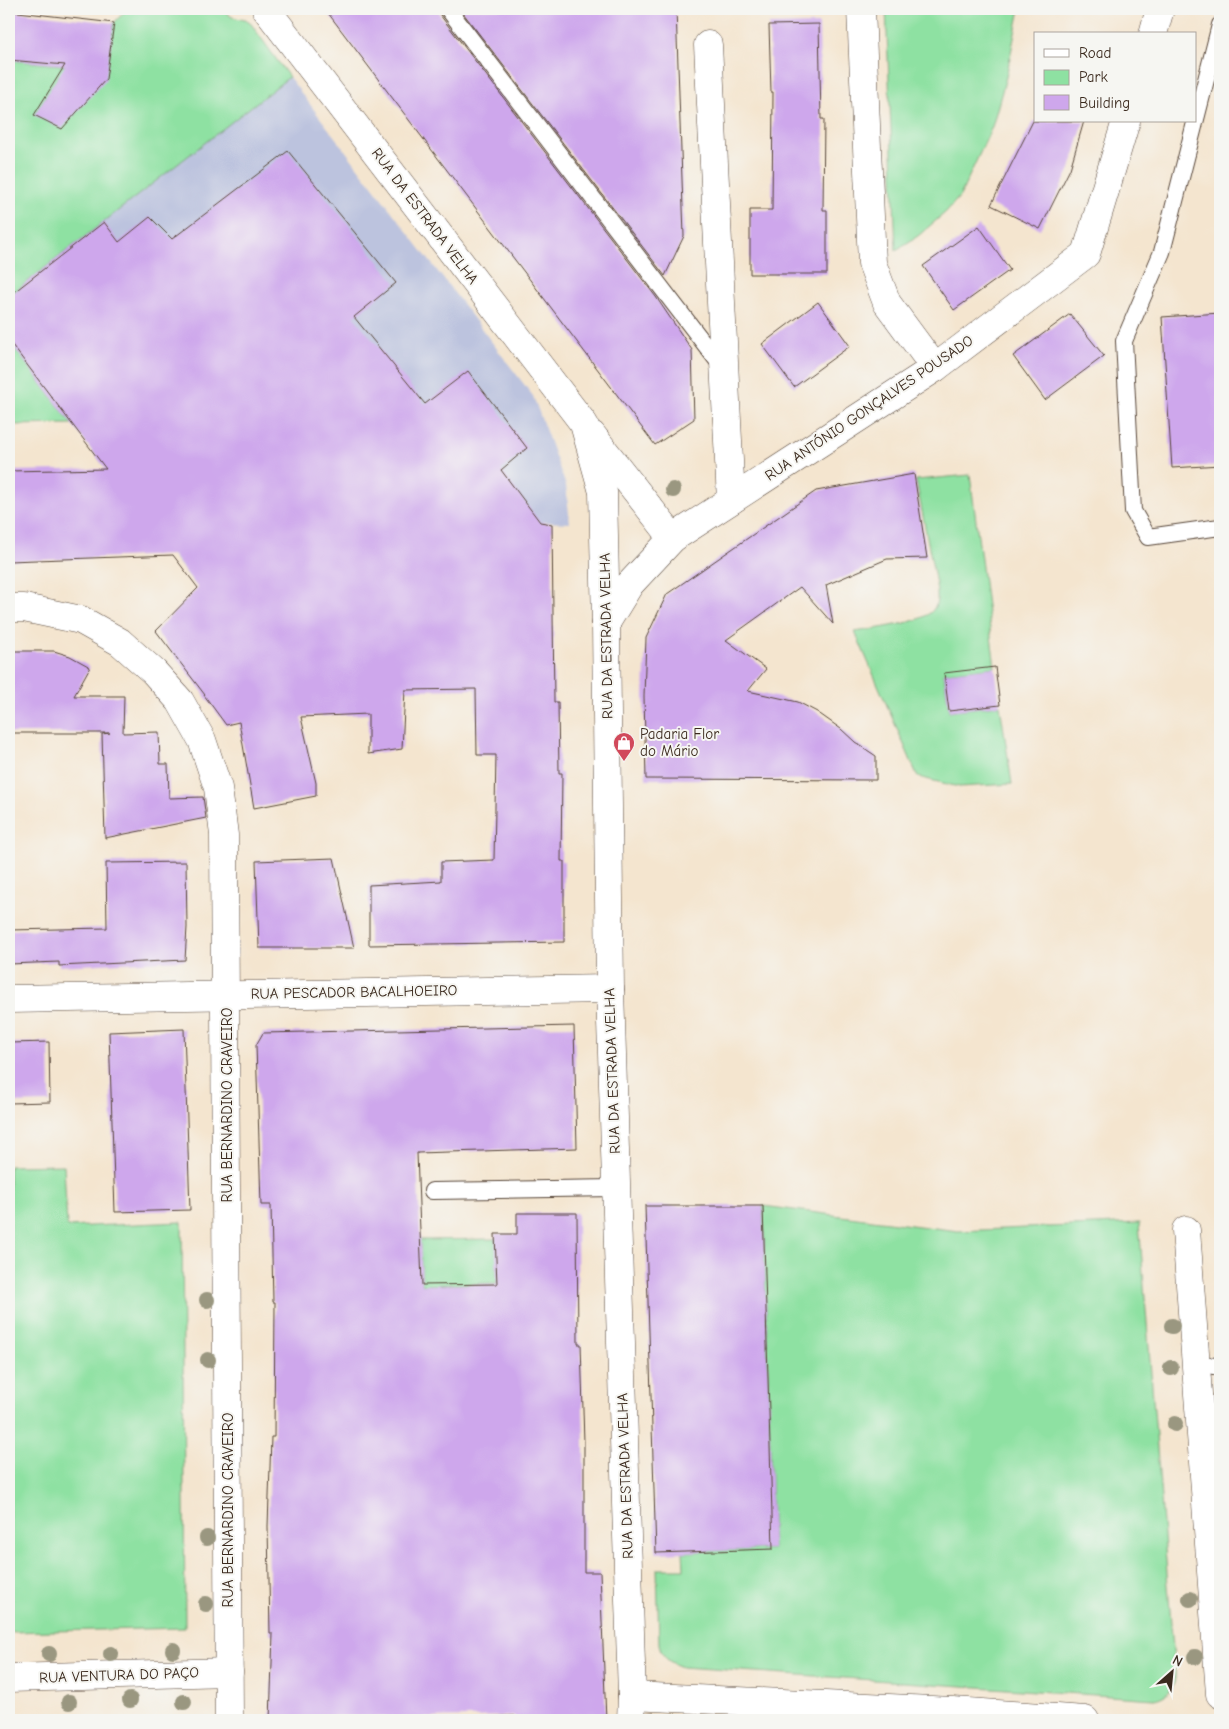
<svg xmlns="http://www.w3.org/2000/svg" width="1229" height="1729" font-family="'Comic Neue',sans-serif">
<rect width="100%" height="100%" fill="#f6f6f2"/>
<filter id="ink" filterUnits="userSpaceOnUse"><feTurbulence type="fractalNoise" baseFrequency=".02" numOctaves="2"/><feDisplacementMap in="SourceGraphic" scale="10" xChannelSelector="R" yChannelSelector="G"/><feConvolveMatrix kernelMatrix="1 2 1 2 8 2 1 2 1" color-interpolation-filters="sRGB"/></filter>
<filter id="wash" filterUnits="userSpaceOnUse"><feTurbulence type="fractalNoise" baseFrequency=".0096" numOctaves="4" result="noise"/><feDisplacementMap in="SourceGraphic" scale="20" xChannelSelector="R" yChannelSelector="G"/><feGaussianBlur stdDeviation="1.12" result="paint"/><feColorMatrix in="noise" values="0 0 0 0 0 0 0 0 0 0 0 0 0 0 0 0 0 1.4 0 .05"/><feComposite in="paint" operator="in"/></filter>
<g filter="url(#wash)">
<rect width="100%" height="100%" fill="#f4e5cf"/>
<!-- industrial -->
<path fill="#bcc3de" d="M 289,77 L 533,396 L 566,486 L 570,523 L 540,522 L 198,588 L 142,517 L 9,341 L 9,296 Z"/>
<!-- green -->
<g fill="#8ee1a2" stroke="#648660">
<path d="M 127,9 L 222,9 L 232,17 L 249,21 L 289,77 L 9,296 L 9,60 L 82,67 L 79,86 L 59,75 L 35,114 L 105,79 L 114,23 Z"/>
<path d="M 886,9 L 1020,9 L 1006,77 L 992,127 L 960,196 L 946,212 L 918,236 L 896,250 Z"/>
<path d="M 9,341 L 72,424 L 9,425 Z"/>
<path d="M 970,475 L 995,667 L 944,673 L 949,711 L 1000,705 L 1012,784 L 959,787 L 918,777 L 855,632 C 872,629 924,623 933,610 C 939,602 937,593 936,584 L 916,480 Z"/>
<path d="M 64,1165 L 67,1227 L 182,1222 L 185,1628 L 9,1632 L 9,1166 Z"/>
<path d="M 763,1206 L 958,1231 L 1139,1223 L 1175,1673 C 1176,1687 1167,1697 1154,1699 L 682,1667 C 669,1662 662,1658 659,1644 L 657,1569 L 684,1569 L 683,1552 L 773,1549 Z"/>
<path d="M 496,1239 L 497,1283 L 422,1285 L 420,1240 Z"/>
</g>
<g id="blocks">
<!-- building -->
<g fill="#cea7ec">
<path d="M 325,9 L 438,9 L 440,15 L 656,297 L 692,350 L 694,419 L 655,445 Z"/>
<path d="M 460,9 L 676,9 L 684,236 L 665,276 Z"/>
<path d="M 9,11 L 114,23 L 106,79 L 62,129 L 34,115 L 65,65 L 9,60 Z"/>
<path d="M 819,24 L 821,119 L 824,119 L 823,210 L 827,210 L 827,274 L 750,274 L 750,210 L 772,210 L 773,92 L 771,92 L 769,25 Z"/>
<path d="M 1033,121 L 1084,121 L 1070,169 L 1040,229 L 991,205 Z"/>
<path d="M 288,151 L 396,283 L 354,317 L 425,404 L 468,371 L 527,448 L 501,470 L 540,522 L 552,524 L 554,702 L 558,702 L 559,773 L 562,773 L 561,861 L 564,861 L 564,942 L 369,945 L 369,885 L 441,881 L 441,862 L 494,860 L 496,755 L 477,755 L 476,689 L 405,690 L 402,749 L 368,754 L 368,714 L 301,717 L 316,783 L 316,796 L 254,808 L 239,722 L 226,725 L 204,695 L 205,695 L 156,631 L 198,588 L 173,555 L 9,561 L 9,471 L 106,469 L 9,341 L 9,296 L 104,222 L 119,242 L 150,217 L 172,239 Z"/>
<path d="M 979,226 L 1010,270 L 954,310 L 923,266 Z"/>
<path d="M 818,302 L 850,346 L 794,387 L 762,344 Z"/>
<path d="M 1220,313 L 1220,465 L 1172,468 L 1162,317 Z"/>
<path d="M 1070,314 L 1104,356 L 1045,400 L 1013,356 Z"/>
<path d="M 914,474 L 927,558 L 887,559 L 826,585 L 833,624 L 800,587 L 726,640 L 766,669 L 748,691 L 798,702 L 817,712 L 841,729 L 855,742 L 876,756 L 876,780 L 646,779 L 644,696 L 646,638 L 667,594 L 816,491 Z"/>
<path d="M 9,651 L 54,651 L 70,656 L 90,667 L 74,696 L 124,696 L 123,733 L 159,732 L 160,764 L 168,764 L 169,798 L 203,797 L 206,818 L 105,838 L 102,734 L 110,733 L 9,733 Z"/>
<path d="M 995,667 L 1000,705 L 949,711 L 944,673 Z"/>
<path d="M 334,858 L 354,948 L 259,948 L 256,861 Z"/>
<path d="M 186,862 L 187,927 L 185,960 L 59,966 L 59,962 L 9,964 L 9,930 L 107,928 L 106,863 Z"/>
<path d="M 574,1026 L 577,1148 L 417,1153 L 421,1257 L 422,1285 L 497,1284 L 495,1234 L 517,1234 L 517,1213 L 577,1213 L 578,1344 L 581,1344 L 584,1442 L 584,1572 L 600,1572 L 606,1720 L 516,1720 L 515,1716 L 425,1718 L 326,1716 L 326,1720 L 270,1720 L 273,1634 L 270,1634 L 268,1526 L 271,1437 L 274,1437 L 275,1302 L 273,1302 L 271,1205 L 261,1205 L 256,1045 L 263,1033 Z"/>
<path d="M 184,1029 L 190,1210 L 115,1212 L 109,1032 Z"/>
<path d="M 49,1042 L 50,1102 L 9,1103 L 9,1043 Z"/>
<path d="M 645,1206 L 763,1206 L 773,1549 L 656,1553 Z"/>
</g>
</g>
</g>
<g filter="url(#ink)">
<use href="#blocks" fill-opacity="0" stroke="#574639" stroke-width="1"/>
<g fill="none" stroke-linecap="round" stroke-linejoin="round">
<!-- lane casing -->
<g stroke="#574639" stroke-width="18">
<g id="lane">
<path d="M 448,9 L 723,368"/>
<path d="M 1220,25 L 1162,252 L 1124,341 L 1133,511 L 1148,537 L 1220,527"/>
<path d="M 432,1191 L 616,1188"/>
<path d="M 1196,1363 L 1220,1367"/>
</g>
</g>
<!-- street casing -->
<g stroke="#574639" stroke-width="29">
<g id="street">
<path d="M 266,9 L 584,424 L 603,492 L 606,623 L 610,989 L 632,1696 L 631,1720"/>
<path d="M 861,9 L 872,263 L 887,303 L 935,368"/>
<path d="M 1153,34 L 1160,9"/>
<path d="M 708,45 L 731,500"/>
<path d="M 592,435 L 673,538"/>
<path d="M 9,608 L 24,608 L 81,620 L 120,642 L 154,672 L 180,701 L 202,740 L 218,788 L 224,835 L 229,1720"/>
<path d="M 606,623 L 630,584 L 673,538 L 935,368 L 1086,254 L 1126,121"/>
<path d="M 9,999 L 610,989"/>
<path d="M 1186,1230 L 1220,1694"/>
<path d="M 9,1678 L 229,1672"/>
<path d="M 632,1696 L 953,1711 L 1085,1720"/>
</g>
</g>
<!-- lane -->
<use href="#lane" stroke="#fff" stroke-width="16"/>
<!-- street -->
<use href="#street" stroke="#fff" stroke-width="28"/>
</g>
<!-- trees -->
<g fill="#9a9780">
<circle cx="673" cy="490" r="8"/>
<circle cx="207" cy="1300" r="8"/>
<circle cx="1172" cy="1326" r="8"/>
<circle cx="208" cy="1360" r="8"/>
<circle cx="1171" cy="1368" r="8"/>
<circle cx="1175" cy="1424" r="8"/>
<circle cx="207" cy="1538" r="8"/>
<circle cx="1190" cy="1599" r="8"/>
<circle cx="206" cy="1604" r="8"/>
<circle cx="173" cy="1650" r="8"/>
<circle cx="49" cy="1654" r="8"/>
<circle cx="111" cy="1654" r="8"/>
<circle cx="1195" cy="1657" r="8"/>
<circle cx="130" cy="1700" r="8"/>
<circle cx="69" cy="1702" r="8"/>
<circle cx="184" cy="1702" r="8"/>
</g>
</g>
<!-- icons -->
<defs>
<g id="shop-pin" transform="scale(1.125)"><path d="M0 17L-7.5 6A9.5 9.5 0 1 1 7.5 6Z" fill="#d1495b" stroke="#f6f6f2"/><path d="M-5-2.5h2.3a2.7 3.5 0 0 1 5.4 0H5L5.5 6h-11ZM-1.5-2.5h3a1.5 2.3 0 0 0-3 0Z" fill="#fff"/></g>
</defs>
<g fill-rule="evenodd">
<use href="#shop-pin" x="624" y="743"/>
</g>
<g text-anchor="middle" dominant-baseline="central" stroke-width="4" stroke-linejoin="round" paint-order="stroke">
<!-- street labels -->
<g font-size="15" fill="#3b2a1e" stroke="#f6f6f2">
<text transform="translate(425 216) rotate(53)">RUA DA ESTRADA VELHA</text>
<text transform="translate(869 408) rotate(-34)">RUA ANTÓNIO GONÇALVES POUSADO</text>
<text transform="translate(606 636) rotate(-91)">RUA DA ESTRADA VELHA</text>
<text transform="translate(354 992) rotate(-1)">RUA PESCADOR BACALHOEIRO</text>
<text transform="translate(612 1071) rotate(-92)">RUA DA ESTRADA VELHA</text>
<text transform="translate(227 1105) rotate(-90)">RUA BERNARDINO CRAVEIRO</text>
<text transform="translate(625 1476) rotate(-92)">RUA DA ESTRADA VELHA</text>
<text transform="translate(228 1510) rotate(-90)">RUA BERNARDINO CRAVEIRO</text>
<text transform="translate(119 1675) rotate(-2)">RUA VENTURA DO PAÇO</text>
</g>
<!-- poi labels -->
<g font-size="15" fill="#3b2a1e" stroke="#f6f6f2" text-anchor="start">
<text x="640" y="734">Padaria Flor<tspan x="640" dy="17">do Mário</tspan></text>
</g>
</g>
<!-- margin -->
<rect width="1229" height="1729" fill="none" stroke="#f6f6f2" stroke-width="30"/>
<!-- legend -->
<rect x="1034" y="32" width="162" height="90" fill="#f6f6f2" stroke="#aba49d"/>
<rect x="1044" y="49" width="25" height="8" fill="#ffffff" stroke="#aba49d"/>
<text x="1079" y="58" font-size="15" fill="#3b2a1e">Road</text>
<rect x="1044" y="70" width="25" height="15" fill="#8ee1a2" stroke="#aba49d"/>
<text x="1079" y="82" font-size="15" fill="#3b2a1e">Park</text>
<rect x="1044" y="95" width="25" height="15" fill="#cea7ec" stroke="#aba49d"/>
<text x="1079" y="108" font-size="15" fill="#3b2a1e">Building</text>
<!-- north arrow -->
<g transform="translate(1172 1672) rotate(27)" stroke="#f6f6f2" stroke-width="4" paint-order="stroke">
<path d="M0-4L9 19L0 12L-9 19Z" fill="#3b2a1e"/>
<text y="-8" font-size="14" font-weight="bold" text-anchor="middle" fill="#3b2a1e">N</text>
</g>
</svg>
